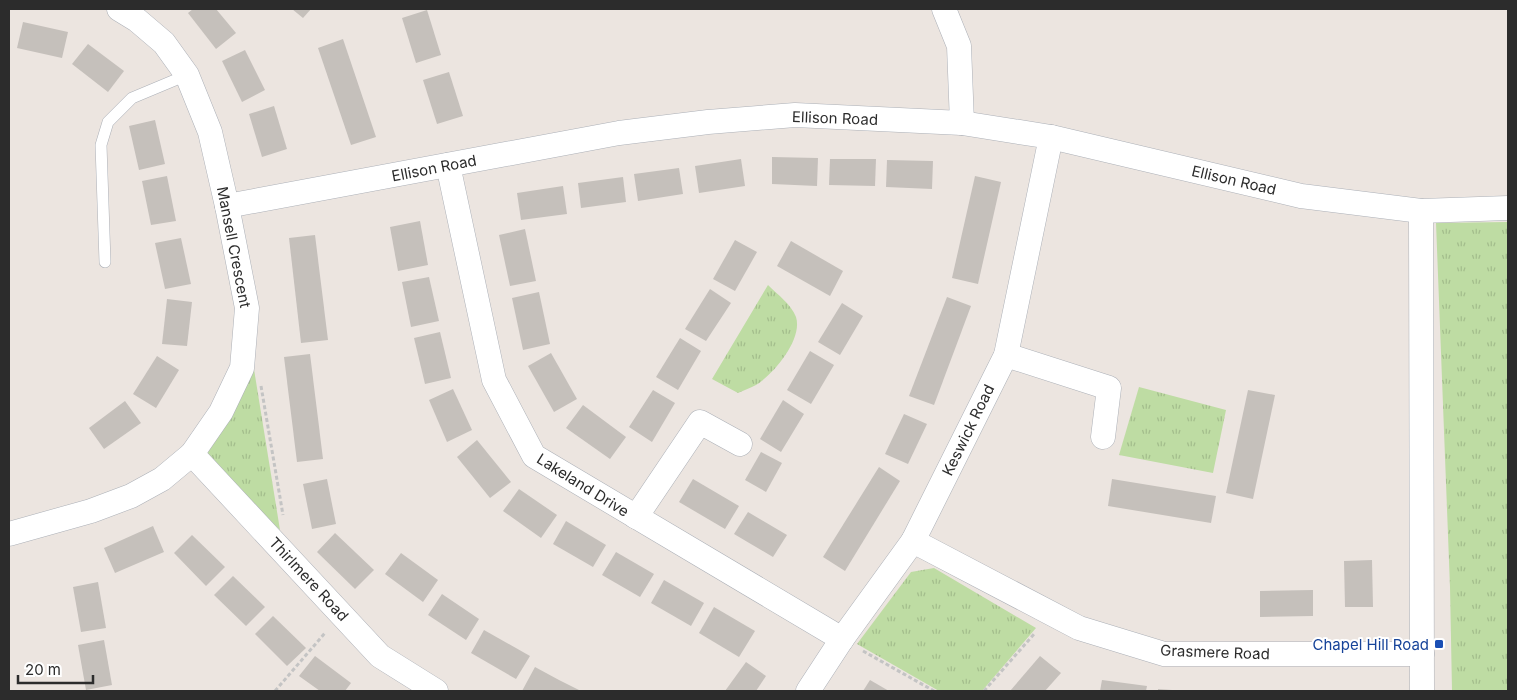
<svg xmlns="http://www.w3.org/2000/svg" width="1517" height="700" font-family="Inter,sans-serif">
<defs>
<pattern id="grass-tufts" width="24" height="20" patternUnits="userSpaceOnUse" patternTransform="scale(1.25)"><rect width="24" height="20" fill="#bedca3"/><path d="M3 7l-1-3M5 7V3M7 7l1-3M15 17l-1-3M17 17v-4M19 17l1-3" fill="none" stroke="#a3bd8c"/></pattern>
</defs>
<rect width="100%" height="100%" fill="#ece5e0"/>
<!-- grass -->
<g fill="url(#grass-tufts)">
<path d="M 1508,222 L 1508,691 L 1452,691 L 1450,587 L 1436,223 Z"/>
<path d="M 768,285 C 778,295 791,304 796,317 C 803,339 774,374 756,385 C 751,388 744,390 738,393 L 712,379 Z"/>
<path d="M 253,363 L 280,530 L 206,461 L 209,446 Z"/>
<path d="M 1139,387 L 1226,410 L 1213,473 L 1119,455 Z"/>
<path d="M 934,568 L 1036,628 L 982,691 L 939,691 L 857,644 L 911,572 Z"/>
</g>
<!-- building -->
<g fill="#c5c0bb">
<path d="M 193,9 L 216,9 L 236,33 L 216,49 L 188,13 Z"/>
<path d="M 292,9 L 311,9 L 303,18 Z"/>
<path d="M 427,10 L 441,55 L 416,63 L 402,18 Z"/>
<path d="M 23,22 L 68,32 L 62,58 L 17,48 Z"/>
<path d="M 343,39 L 376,137 L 351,145 L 318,48 Z"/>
<path d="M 88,44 L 124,71 L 108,92 L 72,64 Z"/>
<path d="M 245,50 L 265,90 L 242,102 L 222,61 Z"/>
<path d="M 449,72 L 463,116 L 437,124 L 423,80 Z"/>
<path d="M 274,106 L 287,149 L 262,157 L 249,114 Z"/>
<path d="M 155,120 L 165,164 L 139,170 L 129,126 Z"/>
<path d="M 772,157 L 818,158 L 817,186 L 772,184 Z"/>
<path d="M 741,159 L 745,186 L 699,193 L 695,166 Z"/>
<path d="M 830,159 L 876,159 L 875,186 L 829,185 Z"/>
<path d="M 887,160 L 933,161 L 932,189 L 886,187 Z"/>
<path d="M 679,168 L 683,194 L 638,201 L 634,174 Z"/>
<path d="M 167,176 L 176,221 L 151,225 L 142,181 Z"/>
<path d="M 975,176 L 1001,182 L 978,284 L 952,278 Z"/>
<path d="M 623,177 L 626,202 L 581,208 L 578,183 Z"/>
<path d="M 563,186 L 567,214 L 521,220 L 517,193 Z"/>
<path d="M 420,221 L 428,265 L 398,271 L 390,227 Z"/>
<path d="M 525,229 L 536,281 L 510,286 L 499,235 Z"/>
<path d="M 315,235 L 328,340 L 301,343 L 289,238 Z"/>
<path d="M 181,238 L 191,284 L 165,289 L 155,243 Z"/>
<path d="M 735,240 L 757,252 L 735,291 L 713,279 Z"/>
<path d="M 791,241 L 843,271 L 830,296 L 777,266 Z"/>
<path d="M 429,277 L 439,321 L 411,327 L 402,282 Z"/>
<path d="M 710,289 L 731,303 L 706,341 L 685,329 Z"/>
<path d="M 539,292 L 550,344 L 523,350 L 512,298 Z"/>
<path d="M 947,297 L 971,306 L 934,405 L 909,396 Z"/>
<path d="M 167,299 L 192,302 L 187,346 L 162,344 Z"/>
<path d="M 842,303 L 863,316 L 840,355 L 818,342 Z"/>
<path d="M 440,332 L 451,378 L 425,384 L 414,338 Z"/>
<path d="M 680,338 L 701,351 L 678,390 L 656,377 Z"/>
<path d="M 810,351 L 834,365 L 811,404 L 787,390 Z"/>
<path d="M 551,353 L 577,399 L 554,412 L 528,366 Z"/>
<path d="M 310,354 L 323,459 L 297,462 L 284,357 Z"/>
<path d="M 157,356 L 179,370 L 156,408 L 133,394 Z"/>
<path d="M 453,389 L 472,430 L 447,442 L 429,400 Z"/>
<path d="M 653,390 L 675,403 L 652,442 L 629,427 Z"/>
<path d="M 1248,390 L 1275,395 L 1253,499 L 1226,493 Z"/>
<path d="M 783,400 L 804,414 L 781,452 L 760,439 Z"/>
<path d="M 125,401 L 141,423 L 104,449 L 89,428 Z"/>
<path d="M 583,405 L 626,437 L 610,459 L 566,428 Z"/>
<path d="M 904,414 L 927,424 L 908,464 L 885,454 Z"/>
<path d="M 477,440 L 511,482 L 490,498 L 457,457 Z"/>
<path d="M 761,452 L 782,463 L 766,492 L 745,480 Z"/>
<path d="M 879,467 L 900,481 L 845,571 L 823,557 Z"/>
<path d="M 327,479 L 336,524 L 312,529 L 303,484 Z"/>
<path d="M 693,479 L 739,506 L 725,529 L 679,502 Z"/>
<path d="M 1112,479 L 1216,496 L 1211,523 L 1108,506 Z"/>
<path d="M 519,489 L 557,515 L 541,538 L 503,511 Z"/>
<path d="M 748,512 L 787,535 L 773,557 L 734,534 Z"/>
<path d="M 566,521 L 606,545 L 593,567 L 553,544 Z"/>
<path d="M 153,526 L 164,552 L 115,573 L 104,548 Z"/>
<path d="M 335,533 L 374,570 L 355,589 L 317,552 Z"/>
<path d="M 192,535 L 225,567 L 206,586 L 174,553 Z"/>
<path d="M 616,552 L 654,574 L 640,597 L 602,575 Z"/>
<path d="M 401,553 L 438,580 L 423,602 L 385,574 Z"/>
<path d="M 1372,560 L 1373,607 L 1345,607 L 1344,561 Z"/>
<path d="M 233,576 L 265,607 L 246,626 L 214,595 Z"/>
<path d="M 664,580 L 704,603 L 691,626 L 651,603 Z"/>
<path d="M 98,582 L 106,628 L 81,632 L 73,587 Z"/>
<path d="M 1313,590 L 1313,616 L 1260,617 L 1260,591 Z"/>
<path d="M 442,594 L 479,619 L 466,640 L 428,615 Z"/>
<path d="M 714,607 L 755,631 L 739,657 L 699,633 Z"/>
<path d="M 273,616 L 306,648 L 287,666 L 255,634 Z"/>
<path d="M 484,630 L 530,656 L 516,679 L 471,653 Z"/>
<path d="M 104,640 L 112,685 L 86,690 L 78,645 Z"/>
<path d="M 315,656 L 351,683 L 345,691 L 320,691 L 299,676 Z"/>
<path d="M 1040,656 L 1061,673 L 1045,691 L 1010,691 Z"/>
<path d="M 746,662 L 766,676 L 756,691 L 725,691 Z"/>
<path d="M 535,667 L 559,680 L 581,691 L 522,691 Z"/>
<path d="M 870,680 L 889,691 L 863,691 Z"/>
<path d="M 1102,680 L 1147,686 L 1146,691 L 1100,691 Z"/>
<path d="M 1158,689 L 1172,690 L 1172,691 L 1158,691 Z"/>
</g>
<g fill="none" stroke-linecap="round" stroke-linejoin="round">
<!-- lane casing -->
<g stroke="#acb0b7" stroke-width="12">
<path id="lane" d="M 105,262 L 101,145 L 108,122 L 132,98 L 187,75"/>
</g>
<!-- street casing -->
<g stroke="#acb0b7" stroke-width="25">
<g id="street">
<path d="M 944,9 L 959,46 L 962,123"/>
<path d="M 448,165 L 494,380 L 534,456 L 842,639"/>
<path d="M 227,206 L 619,133 L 708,122 L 795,115 L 962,123 L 1051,137 L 1301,196 L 1421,211 L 1508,208"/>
<path d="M 1421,211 L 1422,691"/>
<path d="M 1006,355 L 1109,388 L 1103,437"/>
<path d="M 192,454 L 380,656 L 436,691"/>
<path d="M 636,517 L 700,422 L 740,444"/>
<path d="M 9,534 L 91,511 L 131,496 L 162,479 L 192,454 L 221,412 L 242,368 L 247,308 L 227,206 L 210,132 L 187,75 L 164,43 L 137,20 L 119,9"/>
<path d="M 913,541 L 1079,628 L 1164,654 L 1422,654"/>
<path d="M 808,691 L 842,639 L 913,541 L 1006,355 L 1051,137"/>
</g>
</g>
<!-- path -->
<g stroke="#c4c4c4" stroke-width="3" stroke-dasharray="4 2.5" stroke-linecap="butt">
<path d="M 261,386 L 283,515"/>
<path d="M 863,651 L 934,691"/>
<path d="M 275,691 L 325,633"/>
<path d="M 984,691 L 1035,633"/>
</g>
<!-- lane -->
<use href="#lane" stroke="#fff" stroke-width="11"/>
<!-- street -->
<use href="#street" stroke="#fff" stroke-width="24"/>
</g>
<!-- markers -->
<rect fill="#1a4fb4" stroke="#fff" stroke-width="2" x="1434" y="639" width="10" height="10" rx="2.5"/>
<g text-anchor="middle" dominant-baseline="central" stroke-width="4" stroke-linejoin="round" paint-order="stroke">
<!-- street labels -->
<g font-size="15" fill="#2c2c2c" stroke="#fff">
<text transform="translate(835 118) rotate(2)">Ellison Road</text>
<text transform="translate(434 168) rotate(-11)">Ellison Road</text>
<text transform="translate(1234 180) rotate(13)">Ellison Road</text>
<text transform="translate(234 247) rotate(79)">Mansell Crescent</text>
<text transform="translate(968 430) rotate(-64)">Keswick Road</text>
<text transform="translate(583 485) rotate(32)">Lakeland Drive</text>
<text transform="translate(309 579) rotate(47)">Thirlmere Road</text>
<text transform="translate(1215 652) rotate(2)">Grasmere Road</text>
</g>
<!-- transit labels -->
<g font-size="15" fill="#164399" stroke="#fff" text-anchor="end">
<text x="1429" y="644">Chapel Hill Road</text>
</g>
</g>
<!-- border -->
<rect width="1517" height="700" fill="none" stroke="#2c2c2c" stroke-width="20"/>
<!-- scale -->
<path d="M18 675v8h75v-8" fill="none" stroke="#2c2c2c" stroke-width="2.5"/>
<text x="25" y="675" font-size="15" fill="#2c2c2c" stroke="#ffffff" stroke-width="4" paint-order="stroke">20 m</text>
</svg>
